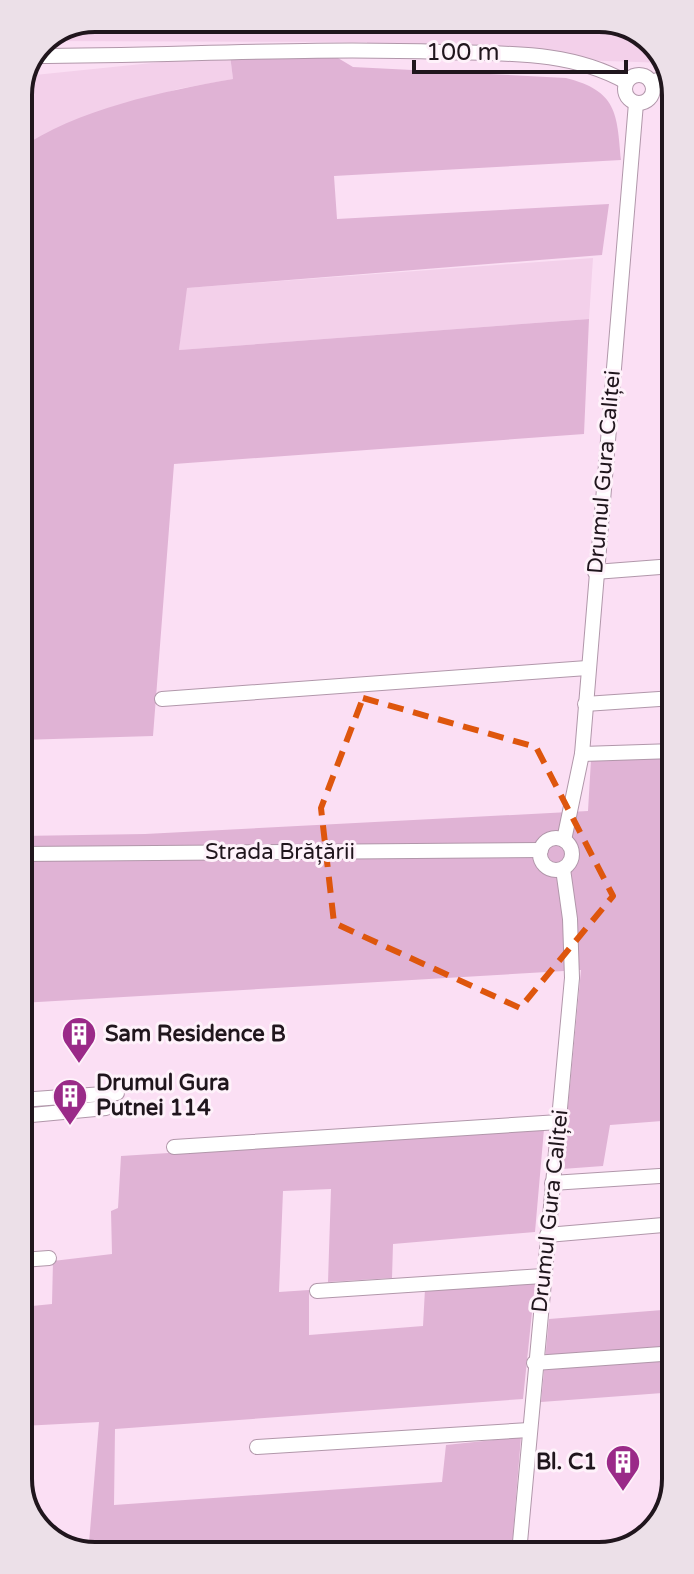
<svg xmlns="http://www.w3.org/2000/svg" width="694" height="1574" font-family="'Varela Round',sans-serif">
<rect width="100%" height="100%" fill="#fbdff4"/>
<!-- built -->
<g fill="#f3d0ea">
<path d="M 95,18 L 616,22 L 646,34 L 667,63 L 369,53 L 367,42 L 41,41 Z"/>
<path d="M 230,55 L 233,79 L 178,89 L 74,122 L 18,150 L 18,90 L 25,76 Z"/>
<path d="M 593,258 L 589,319 L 179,350 L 186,288 Z"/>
</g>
<!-- green -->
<g fill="#e0b3d5">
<path d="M 230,55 L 333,55 L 353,67 L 566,78 C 617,91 617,113 621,160 L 334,176 L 337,219 L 609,204 L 602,255 L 187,288 L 179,350 L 589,319 L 584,434 L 174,464 L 153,736 L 20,740 L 18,150 C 76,109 164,91 233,79 Z"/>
<path d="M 674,757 L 675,1120 L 610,1125 L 603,1166 L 562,1169 L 581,970 L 21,1003 L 20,836 L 145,834 L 588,811 L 591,760 Z"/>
<path d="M 544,1129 L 535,1232 L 393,1244 L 392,1278 L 328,1282 L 331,1189 L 283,1191 L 279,1292 L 309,1290 L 309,1335 L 423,1326 L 425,1289 L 535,1283 L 523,1399 L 115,1429 L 114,1505 L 442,1482 L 446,1445 L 521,1437 L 512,1546 L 401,1553 L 88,1555 L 99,1422 L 22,1426 L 22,1307 L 52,1304 L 53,1261 L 112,1254 L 111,1211 L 118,1208 L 121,1156 Z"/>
<path d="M 675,1309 L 676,1392 L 541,1402 L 549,1319 Z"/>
</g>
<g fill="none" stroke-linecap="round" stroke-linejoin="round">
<!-- street casing -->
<g stroke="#b197aa" stroke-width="16">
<g id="street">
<path d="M 34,56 C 170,56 305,47 442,52 C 506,54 569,50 626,82"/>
<circle cx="639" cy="89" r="14"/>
<path d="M 651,82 L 672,76"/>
<path d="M 595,572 L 673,566"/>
<path d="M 162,699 L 587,668"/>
<path d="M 585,704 L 674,698"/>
<path d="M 582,754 L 674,751"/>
<circle cx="556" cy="854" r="16"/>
<path d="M 564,840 L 582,754 L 636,103"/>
<path d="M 20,854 L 541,850"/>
<path d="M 21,1100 L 117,1093"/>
<path d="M 21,1116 L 106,1108"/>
<path d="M 174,1147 L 559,1122"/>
<path d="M 552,1183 L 675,1175"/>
<path d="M 547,1235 L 675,1224"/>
<path d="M 22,1260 L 49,1258"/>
<path d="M 317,1291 L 543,1276"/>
<path d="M 534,1363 L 676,1353"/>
<path d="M 257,1447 L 529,1430"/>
<path d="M 519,1553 L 572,978 L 570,919 L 563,869"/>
</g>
</g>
<!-- street -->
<use href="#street" stroke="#fff" stroke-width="14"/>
</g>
<!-- marked area -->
<path fill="none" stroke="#de560d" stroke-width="6" stroke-dasharray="16 10" stroke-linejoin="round" d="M 363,698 L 536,747 L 613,896 L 520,1008 L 334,923 L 321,808 Z"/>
<!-- icons -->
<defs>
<g id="building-pin" transform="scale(1.8)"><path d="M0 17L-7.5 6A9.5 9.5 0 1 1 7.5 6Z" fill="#9a2a88" stroke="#fef2fa"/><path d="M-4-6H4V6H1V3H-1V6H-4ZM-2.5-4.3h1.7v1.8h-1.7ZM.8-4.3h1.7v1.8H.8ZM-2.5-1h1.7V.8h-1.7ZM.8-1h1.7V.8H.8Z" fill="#fff"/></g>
</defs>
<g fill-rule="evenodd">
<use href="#building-pin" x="79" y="1034"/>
<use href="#building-pin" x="70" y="1096"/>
<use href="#building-pin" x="623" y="1462"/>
</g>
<g text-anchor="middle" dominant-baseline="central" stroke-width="6" stroke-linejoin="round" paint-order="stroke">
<!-- street labels -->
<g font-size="22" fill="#20161d" stroke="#fef2fa">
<text transform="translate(604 472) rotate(-85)">Drumul Gura Caliței</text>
<text x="280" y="852">Strada Brățării</text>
<text transform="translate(550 1211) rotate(-84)">Drumul Gura Caliței</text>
</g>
<!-- poi labels -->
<g font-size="22" font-weight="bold" fill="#20161d" stroke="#fef2fa" text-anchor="start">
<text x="105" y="1034">Sam Residence B</text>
<text x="96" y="1083">Drumul Gura<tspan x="96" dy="25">Putnei 114</tspan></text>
<text x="597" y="1462" text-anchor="end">Bl. C1</text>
</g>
</g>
<!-- crop -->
<path d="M0 0H694V1574H0ZM95 32H599A63 63 0 0 1 662 95V1479A63 63 0 0 1 599 1542H95A63 63 0 0 1 32 1479V95A63 63 0 0 1 95 32Z" fill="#ece0e8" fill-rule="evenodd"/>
<path fill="none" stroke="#20161d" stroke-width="4" d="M95 32H599A63 63 0 0 1 662 95V1479A63 63 0 0 1 599 1542H95A63 63 0 0 1 32 1479V95A63 63 0 0 1 95 32Z"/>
<!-- scale -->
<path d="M414 60v12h212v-12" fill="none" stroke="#20161d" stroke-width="4"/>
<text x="426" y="60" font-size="24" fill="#20161d" stroke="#fef2fa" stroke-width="6" paint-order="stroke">100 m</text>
</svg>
